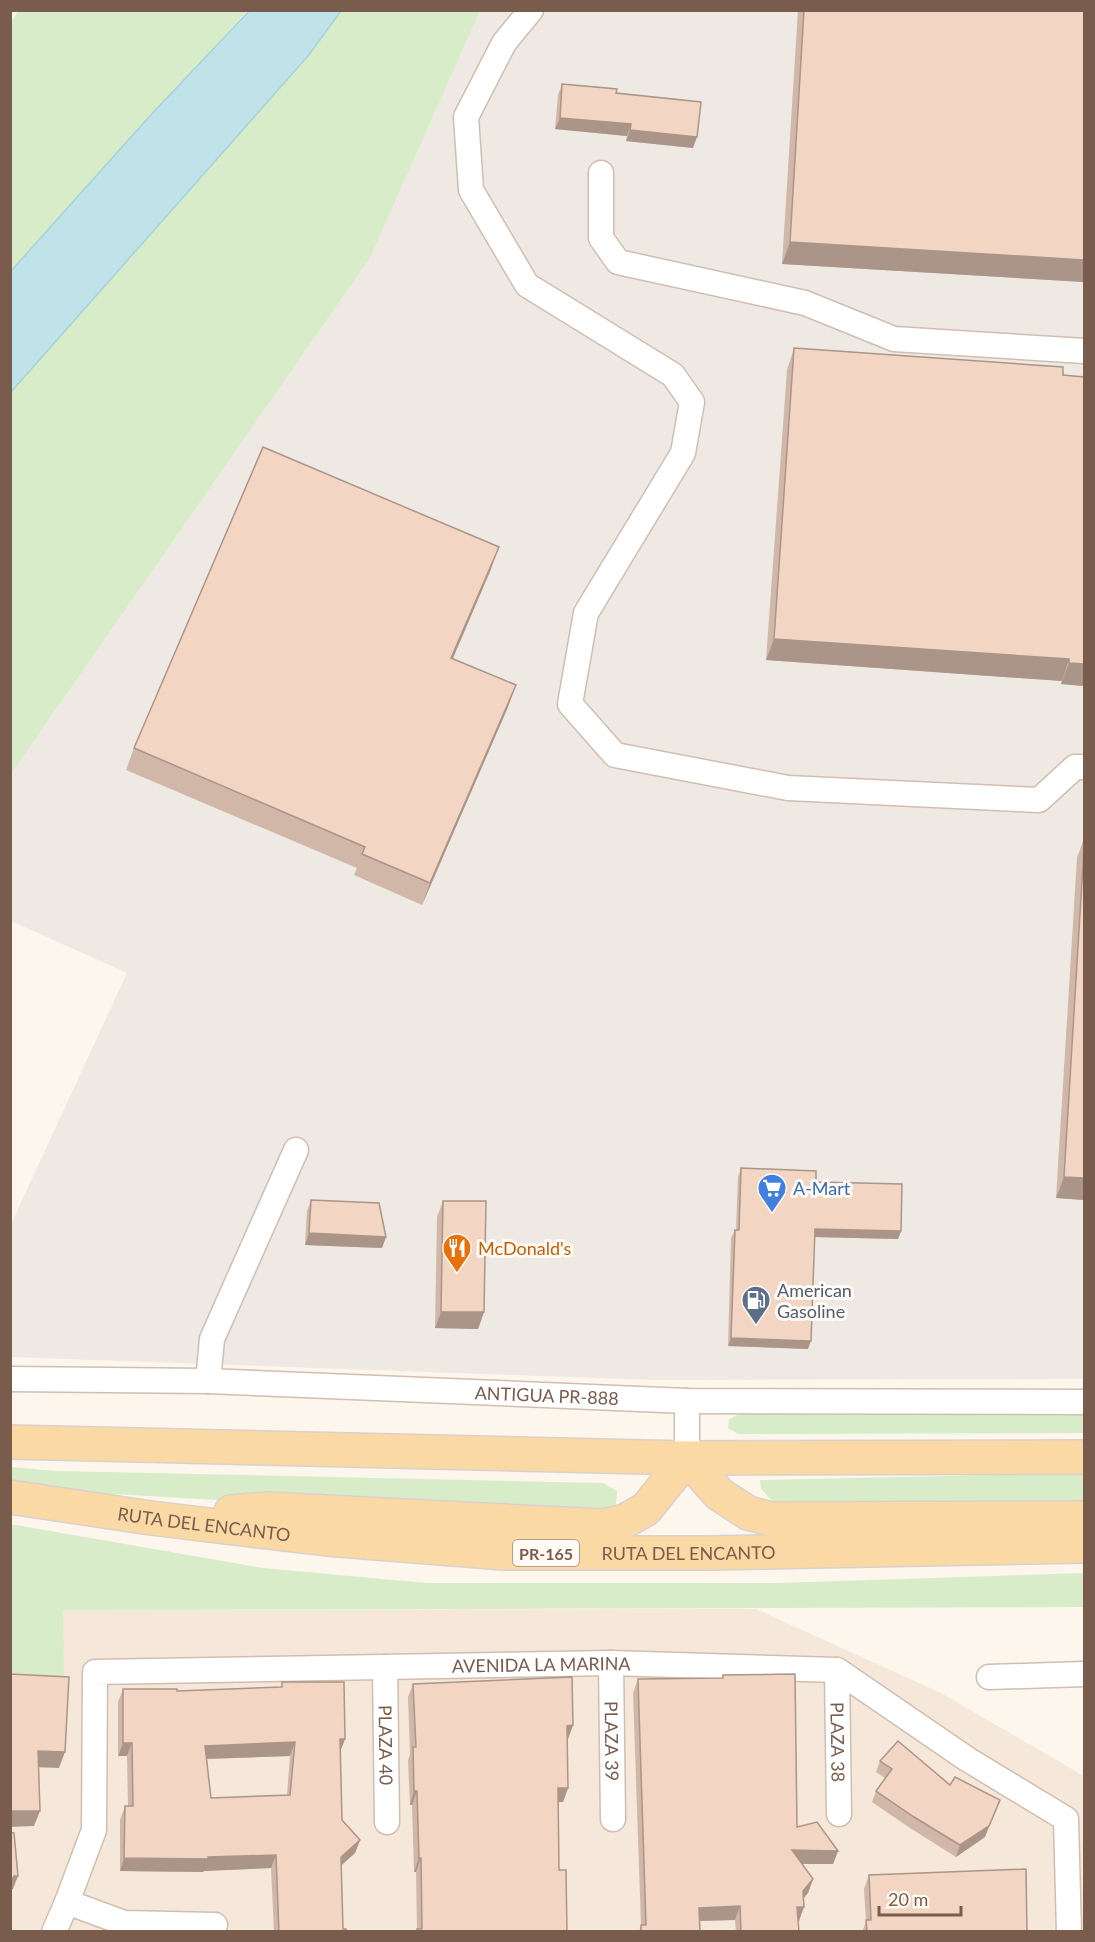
<svg xmlns="http://www.w3.org/2000/svg" width="1095" height="1942" font-family="Lato,sans-serif">
<rect width="100%" height="100%" fill="#fdf6ec"/>
<!-- residential -->
<path fill="#f5e8da" d="M 756,1609 L 941,1693 L 1084,1776 L 1084,1931 L 11,1932 L 11,1680 L 63,1610 Z"/>
<!-- industrial -->
<path fill="#efe9e4" d="M 480,11 L 1084,11 L 1084,1379 L 652,1380 L 11,1357 L 11,1224 L 127,973 L 11,921 L 11,774 L 370,258 Z"/>
<!-- green -->
<g fill="#d8ecc9">
<path d="M 18,11 L 247,11 L 11,271 L 10,24 Z"/>
<path d="M 341,11 L 480,11 L 370,258 L 11,774 L 10,392 L 308,56 Z"/>
<path d="M 739,1414 L 1084,1415 L 1084,1433 L 738,1434 L 728,1428 L 729,1419 Z"/>
<path d="M 10,1467 L 57,1471 L 603,1483 L 617,1491 L 616,1504 L 612,1513 L 270,1503 L 43,1490 L 11,1486 Z"/>
<path d="M 1084,1473 L 1084,1506 L 802,1513 L 772,1501 L 761,1489 L 760,1480 Z"/>
<path d="M 10,1524 L 263,1568 L 426,1583 L 778,1583 L 1084,1573 L 1084,1607 L 63,1610 L 64,1681 L 11,1680 Z"/>
</g>
<!-- water -->
<path fill="#bfe3e8" stroke="#a5d3da" stroke-width="1.5" d="M 250,10 L 341,11 L 308,56 L 11,392 L 11,271 L 148,118 Z"/>
<g fill="none" stroke-linecap="round" stroke-linejoin="round">
<!-- street casing -->
<g stroke="#d1beb0" stroke-width="27">
<g id="street">
<path d="M 531,10 L 504,43 L 466,117 L 471,190 L 527,285 L 673,375 L 692,402 L 683,453 L 586,613 L 570,704 L 615,755 L 788,788 L 1039,800 L 1075,767 L 1084,767"/>
<path d="M 601,173 L 601,238 L 618,262 L 805,303 L 894,339 L 1084,351"/>
<path id="s1" d="M 10,1379 L 208,1381 L 687,1401 L 1084,1402"/>
<path d="M 208,1381 L 212,1339 L 296,1150"/>
<path d="M 687,1401 L 687,1458"/>
<path id="s2" d="M 611,1663 L 613,1819"/>
<path id="s3" d="M 385,1667 L 387,1822"/>
<path id="s4" d="M 837,1670 L 839,1814"/>
<path d="M 989,1677 L 1084,1674"/>
<path d="M 67,1902 L 124,1923 L 215,1925"/>
<path id="s5" d="M 54,1932 L 67,1902 L 94,1830 L 95,1672 L 611,1663 L 837,1670 L 967,1759 L 1066,1819 L 1069,1932"/>
</g>
</g>
<!-- primary casing -->
<g stroke="#dad1cd" stroke-width="36">
<g id="primary">
<path d="M 10,1442 L 687,1458 L 1084,1457"/>
<path id="s6" d="M 10,1497 L 151,1518 L 327,1539 L 504,1553 L 708,1553 L 1084,1546"/>
<path d="M 231,1512 L 267,1509 L 604,1526 L 625,1521 L 646,1509 L 687,1458 L 719,1494 L 748,1513 L 771,1519 L 1084,1518"/>
</g>
</g>
<!-- street -->
<use href="#street" stroke="#fff" stroke-width="24"/>
<!-- primary -->
<use href="#primary" stroke="#fbd9a5" stroke-width="33"/>
</g>
<!-- wall -->
<g fill="#d1b7a8" fill-rule="evenodd">
<path d="M 798,10 L 1084,10 L 1084,288 L 1084,282 L 782,264 Z"/>
<path d="M 562,84 L 616,93 L 693,148 L 626,141 L 627,136 L 555,129 L 558,95 Z"/>
<path d="M 794,348 L 1084,377 L 1084,686 L 1061,684 L 1062,681 L 766,660 L 787,370 Z"/>
<path d="M 491,569 L 453,658 L 508,707 L 422,905 L 354,875 L 357,868 L 126,770 L 134,748 Z"/>
<path d="M 1084,838 L 1084,1200 L 1056,1198 L 1077,858 Z"/>
<path d="M 741,1168 L 816,1182 L 901,1231 L 898,1239 L 815,1237 L 808,1349 L 728,1346 L 731,1238 L 735,1230 L 736,1230 L 738,1177 Z"/>
<path d="M 311,1200 L 386,1237 L 382,1248 L 305,1245 L 307,1211 Z"/>
<path d="M 443,1201 L 484,1312 L 478,1329 L 435,1328 L 437,1217 Z"/>
<path d="M 723,1675 L 797,1827 L 838,1851 L 833,1864 L 802,1864 L 813,1879 L 808,1893 L 804,1898 L 799,1921 L 798,1921 L 799,1932 L 736,1932 L 735,1920 L 699,1921 L 700,1932 L 639,1932 L 641,1925 L 633,1693 L 638,1679 L 722,1678 Z"/>
<path d="M 282,1682 L 345,1739 L 340,1751 L 342,1820 L 360,1840 L 355,1853 L 341,1866 L 343,1929 L 346,1932 L 274,1932 L 271,1868 L 204,1871 L 203,1872 L 120,1871 L 120,1820 L 125,1806 L 128,1806 L 127,1756 L 118,1756 L 118,1702 L 123,1689 L 177,1691 L 281,1687 ZM 290,1756 L 287,1795 L 211,1798 L 207,1759 Z"/>
<path d="M 413,1684 L 573,1725 L 568,1739 L 567,1739 L 568,1788 L 563,1802 L 558,1802 L 559,1870 L 567,1932 L 416,1932 L 417,1929 L 416,1872 L 414,1872 L 412,1805 L 410,1805 L 408,1760 L 410,1754 L 408,1697 Z"/>
<path d="M 880,1761 L 985,1837 L 956,1857 L 910,1828 L 872,1802 L 876,1791 L 885,1778 L 876,1772 Z"/>
<path d="M 869,1875 L 1027,1932 L 862,1932 L 866,1922 L 864,1889 Z"/>
</g>
<!-- shaded-wall -->
<g fill="#aa9588">
<path d="M 560,118 L 631,124 L 627,136 L 555,129 Z"/>
<path d="M 630,130 L 697,137 L 693,148 L 626,141 Z"/>
<path d="M 790,242 L 1084,260 L 1084,282 L 782,264 Z"/>
<path d="M 499,547 L 491,569 L 444,679 L 451,658 Z"/>
<path d="M 774,639 L 1069,659 L 1062,681 L 766,660 Z"/>
<path d="M 1069,663 L 1084,664 L 1084,686 L 1061,684 Z"/>
<path d="M 516,685 L 508,707 L 422,905 L 430,883 Z"/>
<path d="M 1064,1177 L 1084,1178 L 1084,1200 L 1056,1198 Z"/>
<path d="M 815,1229 L 901,1231 L 898,1239 L 812,1237 Z"/>
<path d="M 309,1233 L 386,1237 L 382,1248 L 305,1245 Z"/>
<path d="M 441,1312 L 484,1312 L 478,1329 L 435,1328 Z"/>
<path d="M 731,1338 L 811,1341 L 808,1349 L 728,1346 Z"/>
<path d="M 573,1725 L 568,1739 L 562,1739 L 567,1726 Z"/>
<path d="M 340,1739 L 345,1739 L 340,1752 Z"/>
<path d="M 295,1742 L 290,1756 L 201,1759 L 205,1746 Z"/>
<path d="M 123,1743 L 132,1743 L 127,1756 L 118,1756 Z"/>
<path d="M 38,1751 L 65,1752 L 59,1768 L 33,1767 Z"/>
<path d="M 558,1788 L 568,1788 L 563,1802 L 553,1802 Z"/>
<path d="M 414,1791 L 417,1791 L 412,1805 L 410,1805 Z"/>
<path d="M 1000,1800 L 985,1837 L 956,1857 L 960,1845 Z"/>
<path d="M 10,1811 L 40,1811 L 34,1826 L 10,1827 Z"/>
<path d="M 360,1840 L 355,1853 L 336,1870 L 341,1857 Z"/>
<path d="M 792,1850 L 838,1851 L 833,1864 L 787,1864 Z"/>
<path d="M 276,1855 L 271,1868 L 204,1871 L 203,1872 L 120,1871 L 124,1858 L 208,1857 Z"/>
<path d="M 419,1858 L 421,1858 L 416,1872 L 414,1872 Z"/>
<path d="M 14,1876 L 18,1876 L 13,1889 L 10,1890 L 10,1883 Z"/>
<path d="M 813,1879 L 808,1893 L 798,1904 L 803,1891 Z"/>
<path d="M 740,1906 L 735,1920 L 694,1921 L 699,1908 Z"/>
<path d="M 797,1907 L 804,1907 L 799,1921 L 792,1920 Z"/>
</g>
<!-- building -->
<g fill="#f3d5c3" stroke="#aa9588" stroke-width="1.5" fill-rule="evenodd">
<path d="M 804,10 L 1084,10 L 1084,260 L 790,242 Z"/>
<path d="M 562,84 L 617,89 L 616,93 L 701,102 L 697,137 L 630,130 L 631,124 L 560,118 Z"/>
<path d="M 794,348 L 1063,367 L 1063,375 L 1084,377 L 1084,664 L 1069,663 L 1069,659 L 774,639 Z"/>
<path d="M 263,447 L 499,547 L 451,658 L 516,685 L 430,883 L 362,854 L 365,847 L 134,748 Z"/>
<path d="M 1084,848 L 1084,1178 L 1064,1177 Z"/>
<path d="M 741,1168 L 816,1171 L 816,1182 L 902,1184 L 901,1231 L 815,1229 L 811,1341 L 731,1338 L 735,1230 L 739,1230 Z"/>
<path d="M 311,1200 L 379,1203 L 386,1237 L 309,1233 Z"/>
<path d="M 443,1201 L 486,1201 L 484,1312 L 441,1312 Z"/>
<path d="M 10,1674 L 69,1677 L 65,1752 L 38,1751 L 40,1811 L 10,1811 Z"/>
<path d="M 795,1674 L 797,1827 L 817,1822 L 838,1851 L 792,1850 L 813,1879 L 803,1891 L 804,1907 L 797,1907 L 799,1932 L 741,1932 L 740,1906 L 699,1908 L 700,1932 L 641,1932 L 641,1925 L 646,1925 L 638,1679 L 723,1678 L 723,1675 Z"/>
<path d="M 572,1677 L 573,1725 L 567,1726 L 568,1788 L 558,1788 L 559,1870 L 566,1870 L 567,1932 L 417,1932 L 417,1929 L 422,1929 L 421,1858 L 419,1858 L 417,1791 L 414,1791 L 413,1747 L 416,1747 L 413,1684 Z"/>
<path d="M 282,1682 L 344,1682 L 345,1739 L 340,1739 L 342,1820 L 360,1840 L 341,1857 L 343,1929 L 346,1929 L 346,1932 L 279,1932 L 276,1855 L 208,1857 L 208,1859 L 124,1858 L 125,1806 L 133,1806 L 132,1743 L 123,1743 L 123,1689 L 177,1689 L 177,1691 L 282,1687 ZM 295,1742 L 290,1795 L 211,1798 L 205,1746 Z"/>
<path d="M 898,1741 L 950,1785 L 955,1777 L 1000,1800 L 989,1826 L 960,1845 L 914,1817 L 876,1791 L 892,1769 L 880,1761 Z"/>
<path d="M 10,1832 L 14,1833 L 18,1876 L 14,1876 L 10,1883 Z"/>
<path d="M 1026,1869 L 1027,1932 L 867,1932 L 866,1920 L 871,1920 L 869,1875 Z"/>
</g>
<!-- icons -->
<defs>
<g id="supermarket-pin" transform="scale(1.5)"><path d="M0 17L-7.5 6A9.5 9.5 0 1 1 7.5 6Z" fill="#3f7fe0" stroke="#fffaf3"/><path d="M-6-5.5h2.5l.6 2H6L4.5 2H-2.5L-4.4-4H-6ZM-1.5 3.2a1.3 1.3 0 1 0 .1 0ZM3 3.2a1.3 1.3 0 1 0 .1 0Z" fill="#fff"/></g>
<g id="restaurant-pin" transform="scale(1.5)"><path d="M0 17L-7.5 6A9.5 9.5 0 1 1 7.5 6Z" fill="#e8710a" stroke="#fffaf3"/><path d="M-5-6h1v4h1v-4h1v4h1v-4h1v5L-1.5 .5V6h-2V.5L-5-1ZM5-6V6H3V1.5H1.5Q1.5-4 5-6Z" fill="#fff"/></g>
<g id="fuel-pin" transform="scale(1.5)"><path d="M0 17L-7.5 6A9.5 9.5 0 1 1 7.5 6Z" fill="#5c6f8a" stroke="#fffaf3"/><path d="M-5.5-6h7V0h2V4h1.3V-2.5L3-4.5l.8-.8L6-3V5H2.5V1h-1V6h-7ZM-4.2-4.7v3.2H.2V-4.7Z" fill="#fff"/></g>
</defs>
<g fill-rule="evenodd">
<use href="#supermarket-pin" x="772" y="1188"/>
<use href="#restaurant-pin" x="457" y="1248"/>
<use href="#fuel-pin" x="756" y="1300"/>
</g>
<g text-anchor="middle" dominant-baseline="central" stroke-width="6" stroke-linejoin="round" paint-order="stroke">
<!-- shield labels -->
<rect fill="#fffaf3" stroke="#a28b7f" stroke-width="1.5" x="513" y="1540" width="66" height="26" rx="4.5"/>
<g font-size="16" font-weight="bold" fill="#7a5c4d">
<text x="546" y="1553">PR-165</text>
</g>
<!-- shop labels -->
<g font-size="18" fill="#366cbe" stroke="#fffaf3" text-anchor="start">
<text x="793" y="1188">A-Mart</text>
</g>
<!-- food labels -->
<g font-size="18" fill="#c56008" stroke="#fffaf3" text-anchor="start">
<text x="478" y="1248">McDonald's</text>
</g>
<!-- service labels -->
<g font-size="18" fill="#4e5e75" stroke="#fffaf3" text-anchor="start">
<text x="777" y="1290">American<tspan x="777" dy="21">Gasoline</tspan></text>
</g>
<!-- street labels -->
<g font-size="18" fill="#7a5c4d" stroke="#fffaf3">
<text stroke="none"><textPath href="#s1" startOffset="537">ANTIGUA PR-888</textPath></text>
<text stroke="none"><textPath href="#s6" startOffset="196">RUTA DEL ENCANTO</textPath></text>
<text stroke="none"><textPath href="#s6" startOffset="682">RUTA DEL ENCANTO</textPath></text>
<text stroke="none"><textPath href="#s5" startOffset="714">AVENIDA LA MARINA</textPath></text>
<text stroke="none"><textPath href="#s2" startOffset="78">PLAZA 39</textPath></text>
<text stroke="none"><textPath href="#s4" startOffset="72">PLAZA 38</textPath></text>
<text stroke="none"><textPath href="#s3" startOffset="78">PLAZA 40</textPath></text>
</g>
</g>
<!-- border -->
<rect width="1095" height="1942" fill="none" stroke="#7a5c4d" stroke-width="24"/>
<!-- scale -->
<path d="M879 1906v9h82v-9" fill="none" stroke="#7a5c4d" stroke-width="3"/>
<text x="888" y="1906" font-size="18" fill="#7a5c4d" stroke="#fffaf3" stroke-width="4.5" paint-order="stroke">20 m</text>
</svg>
